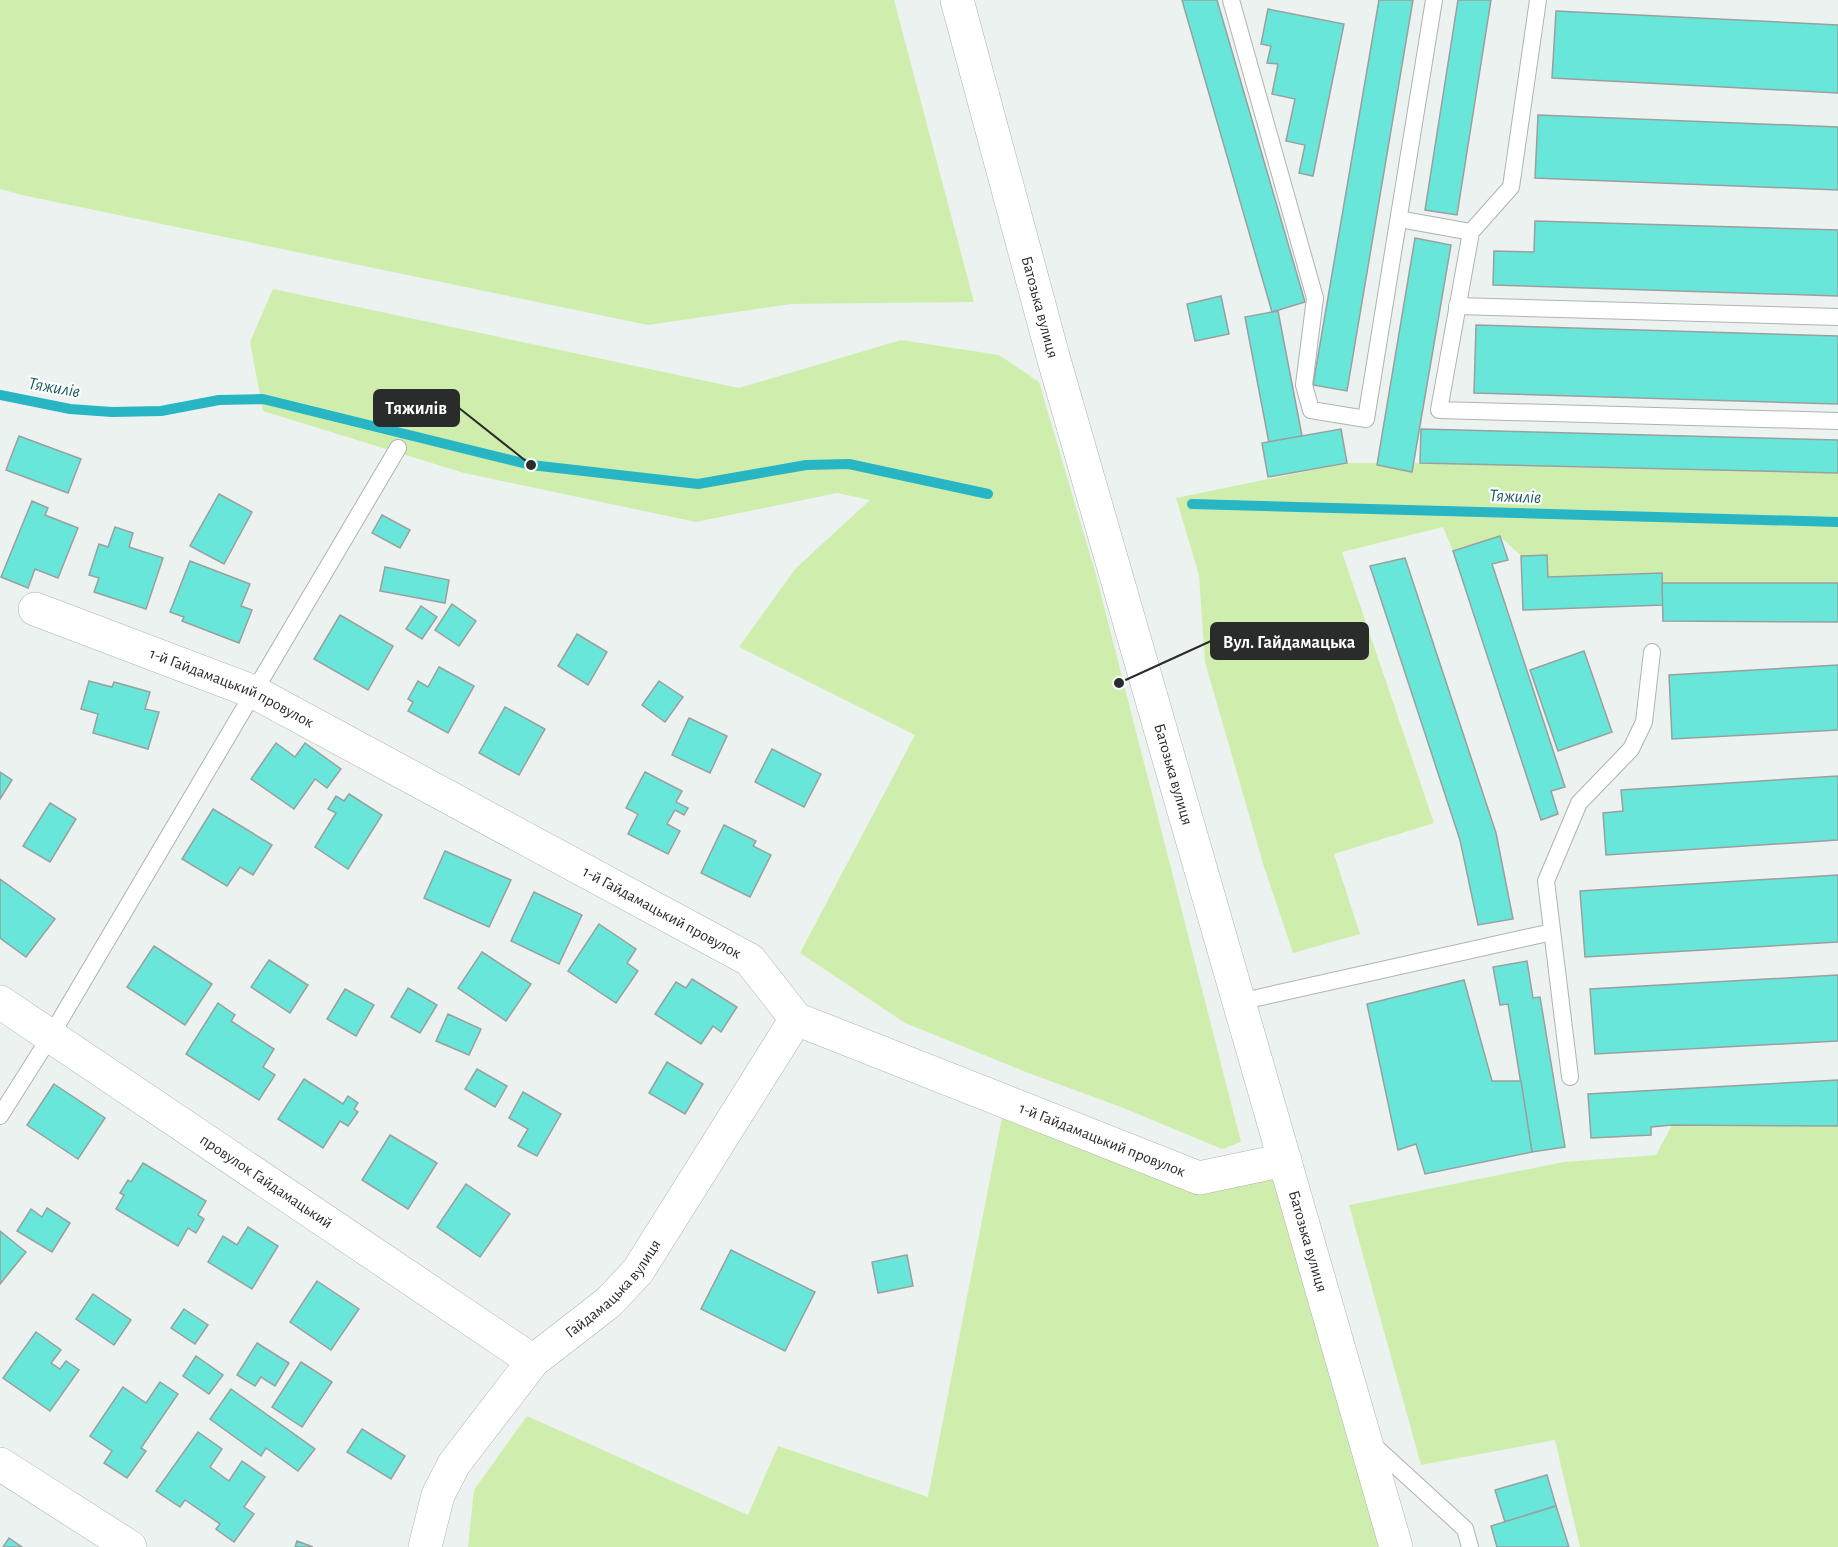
<svg xmlns="http://www.w3.org/2000/svg" width="1838" height="1547" font-family="'Alegreya Sans',sans-serif">
<rect width="100%" height="100%" fill="#ecf2ef"/>
<!-- green -->
<g fill="#cfeeae">
<path d="M 0,0 L 894,0 L 974,302 L 791,304 L 648,325 L 22,195 L 0,189 Z"/>
<path d="M 273,289 L 739,388 L 901,340 L 999,355 L 1039,382 L 1096,575 L 1241,1142 L 1222,1149 L 1121,1107 L 1031,1074 L 905,1023 L 800,953 L 915,735 L 739,647 L 796,568 L 870,500 L 837,493 L 696,522 L 464,473 L 263,411 L 250,342 Z"/>
<path d="M 1347,463 L 1420,463 L 1838,473 L 1838,583 L 1662,583 L 1661,573 L 1548,577 L 1546,555 L 1521,556 L 1500,536 L 1453,551 L 1443,527 L 1342,552 L 1434,823 L 1334,854 L 1360,934 L 1293,953 L 1264,867 L 1205,662 L 1199,575 L 1176,498 Z"/>
<path d="M 1005,1102 L 1199,1178 L 1285,1160 L 1395,1547 L 468,1547 L 474,1490 L 527,1416 L 748,1515 L 778,1446 L 928,1497 Z"/>
<path d="M 1672,1125 L 1838,1126 L 1838,1547 L 1580,1547 L 1555,1440 L 1421,1465 L 1349,1205 L 1564,1162 L 1656,1155 Z"/>
</g>
<g fill="none" stroke-linecap="round" stroke-linejoin="round">
<!-- stream -->
<g stroke="#28b5c4" stroke-width="10">
<path d="M 0,395 L 70,409 L 112,412 L 161,411 L 219,400 L 263,399 L 531,465 L 698,484 L 806,465 L 849,464 L 988,494"/>
<path d="M 1192,504 L 1838,522"/>
</g>
</g>
<!-- building -->
<g fill="#68e6da" stroke="#9aa09f" stroke-width="1.5">
<path d="M 1182,0 L 1217,0 L 1305,302 L 1272,312 Z"/>
<path d="M 1379,0 L 1413,0 L 1347,391 L 1313,385 Z"/>
<path d="M 1458,0 L 1491,0 L 1457,215 L 1425,210 Z"/>
<path d="M 1268,9 L 1344,24 L 1313,176 L 1299,173 L 1305,145 L 1286,141 L 1295,99 L 1272,94 L 1278,64 L 1267,63 L 1271,46 L 1261,44 Z"/>
<path d="M 1556,11 L 1838,25 L 1838,93 L 1552,78 Z"/>
<path d="M 1538,115 L 1838,127 L 1838,190 L 1535,178 Z"/>
<path d="M 1535,221 L 1838,230 L 1838,296 L 1493,285 L 1494,251 L 1534,252 Z"/>
<path d="M 1415,238 L 1451,245 L 1412,472 L 1377,465 Z"/>
<path d="M 1221,296 L 1229,334 L 1195,341 L 1187,304 Z"/>
<path d="M 1278,311 L 1302,436 L 1269,443 L 1245,317 Z"/>
<path d="M 1476,325 L 1838,336 L 1838,404 L 1474,393 Z"/>
<path d="M 1341,429 L 1347,463 L 1268,477 L 1262,443 Z"/>
<path d="M 1421,429 L 1838,440 L 1838,473 L 1420,463 Z"/>
<path d="M 19,436 L 81,459 L 68,493 L 6,470 Z"/>
<path d="M 219,494 L 252,512 L 224,564 L 190,546 Z"/>
<path d="M 32,501 L 48,508 L 45,515 L 78,528 L 58,578 L 35,569 L 28,588 L 1,577 Z"/>
<path d="M 382,515 L 410,530 L 400,548 L 372,533 Z"/>
<path d="M 115,527 L 133,533 L 129,547 L 163,558 L 146,609 L 94,592 L 99,578 L 89,575 L 99,544 L 108,547 Z"/>
<path d="M 1500,536 L 1508,560 L 1492,564 L 1565,787 L 1551,791 L 1558,814 L 1541,820 L 1453,551 Z"/>
<path d="M 1547,555 L 1548,577 L 1662,573 L 1663,605 L 1523,610 L 1521,556 Z"/>
<path d="M 1405,558 L 1496,833 L 1513,919 L 1478,925 L 1460,840 L 1370,566 Z"/>
<path d="M 190,561 L 250,584 L 241,606 L 252,610 L 239,643 L 182,621 L 184,617 L 170,612 Z"/>
<path d="M 385,567 L 449,580 L 445,603 L 380,591 Z"/>
<path d="M 1662,583 L 1838,583 L 1838,622 L 1663,621 Z"/>
<path d="M 452,604 L 476,621 L 459,646 L 435,630 Z"/>
<path d="M 421,606 L 437,617 L 422,639 L 406,629 Z"/>
<path d="M 340,615 L 393,646 L 368,690 L 314,659 Z"/>
<path d="M 577,634 L 607,652 L 588,685 L 558,666 Z"/>
<path d="M 1584,651 L 1612,732 L 1558,751 L 1530,670 Z"/>
<path d="M 1838,665 L 1838,730 L 1672,739 L 1669,675 Z"/>
<path d="M 439,667 L 474,686 L 448,733 L 408,711 L 413,702 L 408,699 L 418,681 L 428,687 Z"/>
<path d="M 89,681 L 112,687 L 114,682 L 150,692 L 145,709 L 159,712 L 148,749 L 93,733 L 98,714 L 81,709 Z"/>
<path d="M 659,681 L 683,697 L 665,722 L 642,705 Z"/>
<path d="M 505,707 L 545,729 L 519,775 L 479,753 Z"/>
<path d="M 689,718 L 727,736 L 710,773 L 672,755 Z"/>
<path d="M 276,743 L 295,757 L 305,743 L 341,769 L 327,788 L 315,779 L 294,809 L 251,779 Z"/>
<path d="M 772,749 L 821,774 L 804,807 L 755,782 Z"/>
<path d="M 0,772 L 12,780 L 0,799 Z"/>
<path d="M 645,772 L 682,791 L 676,802 L 688,808 L 684,815 L 675,810 L 667,824 L 680,831 L 668,854 L 628,834 L 638,814 L 626,808 Z"/>
<path d="M 1838,776 L 1838,840 L 1606,855 L 1603,813 L 1623,811 L 1621,790 Z"/>
<path d="M 349,794 L 382,815 L 348,869 L 315,847 L 336,813 L 328,809 L 336,796 L 344,801 Z"/>
<path d="M 50,803 L 76,819 L 50,862 L 23,846 Z"/>
<path d="M 213,809 L 272,845 L 253,875 L 240,867 L 227,886 L 182,859 Z"/>
<path d="M 724,825 L 756,841 L 753,846 L 771,855 L 750,897 L 701,873 Z"/>
<path d="M 445,851 L 511,880 L 489,927 L 424,898 Z"/>
<path d="M 1838,875 L 1838,942 L 1585,957 L 1580,891 Z"/>
<path d="M 0,879 L 55,919 L 26,957 L 0,938 Z"/>
<path d="M 534,892 L 582,915 L 559,964 L 511,941 Z"/>
<path d="M 599,924 L 636,949 L 627,963 L 638,971 L 616,1003 L 568,971 Z"/>
<path d="M 154,946 L 212,984 L 185,1025 L 127,987 Z"/>
<path d="M 482,952 L 531,984 L 506,1021 L 458,988 Z"/>
<path d="M 269,960 L 308,985 L 290,1013 L 251,987 Z"/>
<path d="M 1527,961 L 1533,998 L 1540,997 L 1565,1147 L 1532,1152 L 1508,1004 L 1500,1005 L 1493,967 Z"/>
<path d="M 1838,975 L 1838,1041 L 1595,1054 L 1590,989 Z"/>
<path d="M 692,979 L 737,1007 L 721,1032 L 713,1026 L 701,1044 L 655,1014 L 676,982 L 686,988 Z"/>
<path d="M 1464,980 L 1492,1081 L 1521,1081 L 1532,1152 L 1425,1174 L 1416,1144 L 1398,1150 L 1367,1004 Z"/>
<path d="M 408,988 L 437,1005 L 420,1033 L 391,1017 Z"/>
<path d="M 345,989 L 374,1005 L 356,1036 L 327,1019 Z"/>
<path d="M 218,1003 L 235,1015 L 231,1021 L 274,1049 L 263,1067 L 275,1075 L 259,1100 L 186,1054 Z"/>
<path d="M 448,1014 L 481,1029 L 469,1055 L 436,1041 Z"/>
<path d="M 667,1062 L 703,1084 L 685,1114 L 649,1093 Z"/>
<path d="M 477,1069 L 507,1086 L 495,1107 L 465,1089 Z"/>
<path d="M 304,1079 L 343,1104 L 348,1096 L 358,1103 L 354,1109 L 358,1112 L 348,1126 L 340,1121 L 323,1148 L 278,1119 Z"/>
<path d="M 1838,1080 L 1838,1126 L 1672,1125 L 1651,1127 L 1651,1135 L 1591,1138 L 1588,1094 Z"/>
<path d="M 54,1084 L 105,1118 L 78,1159 L 27,1125 Z"/>
<path d="M 523,1092 L 561,1114 L 537,1156 L 518,1146 L 528,1129 L 509,1118 Z"/>
<path d="M 390,1135 L 437,1163 L 408,1209 L 362,1180 Z"/>
<path d="M 143,1163 L 206,1201 L 198,1215 L 204,1219 L 196,1233 L 188,1228 L 178,1246 L 116,1209 L 124,1195 L 120,1193 L 128,1180 L 131,1182 Z"/>
<path d="M 466,1184 L 510,1214 L 480,1257 L 437,1227 Z"/>
<path d="M 47,1208 L 70,1223 L 52,1252 L 17,1231 L 31,1209 L 42,1217 Z"/>
<path d="M 248,1227 L 278,1246 L 252,1289 L 208,1262 L 223,1236 L 237,1245 Z"/>
<path d="M 0,1231 L 26,1252 L 0,1284 Z"/>
<path d="M 731,1250 L 815,1292 L 785,1351 L 701,1309 Z"/>
<path d="M 907,1255 L 913,1286 L 878,1293 L 872,1262 Z"/>
<path d="M 317,1281 L 359,1309 L 331,1350 L 290,1322 Z"/>
<path d="M 93,1294 L 131,1320 L 114,1345 L 76,1319 Z"/>
<path d="M 184,1309 L 208,1325 L 195,1344 L 171,1328 Z"/>
<path d="M 36,1332 L 61,1350 L 51,1363 L 60,1369 L 66,1361 L 79,1370 L 50,1411 L 3,1378 Z"/>
<path d="M 257,1343 L 289,1363 L 275,1386 L 261,1377 L 255,1386 L 237,1375 Z"/>
<path d="M 196,1356 L 223,1375 L 209,1394 L 183,1376 Z"/>
<path d="M 301,1362 L 332,1382 L 302,1427 L 272,1407 Z"/>
<path d="M 160,1382 L 178,1394 L 141,1448 L 146,1451 L 127,1478 L 104,1463 L 112,1451 L 90,1436 L 123,1387 L 146,1403 Z"/>
<path d="M 231,1389 L 315,1449 L 298,1471 L 266,1448 L 261,1456 L 210,1419 Z"/>
<path d="M 362,1429 L 405,1456 L 391,1479 L 347,1452 Z"/>
<path d="M 198,1432 L 222,1449 L 210,1467 L 229,1481 L 242,1461 L 265,1477 L 244,1507 L 254,1514 L 234,1542 L 216,1529 L 220,1524 L 185,1500 L 180,1507 L 156,1491 Z"/>
<path d="M 1547,1475 L 1556,1506 L 1505,1522 L 1495,1490 Z"/>
<path d="M 1556,1506 L 1569,1547 L 1497,1547 L 1491,1526 Z"/>
<path d="M 9,1538 L 22,1547 L 3,1547 Z"/>
<path d="M 297,1541 L 313,1547 L 295,1547 Z"/>
</g>
<g fill="none" stroke-linecap="round" stroke-linejoin="round">
<!-- service casing -->
<g stroke="#aeb4b1" stroke-width="18">
<g id="service">
<path d="M 1231,0 L 1315,298 L 1304,385 L 1311,410 L 1366,419 L 1434,0"/>
<path d="M 1538,0 L 1511,187 L 1471,232 L 1439,410 L 1838,421"/>
<path d="M 1399,219 L 1471,232"/>
<path d="M 1457,306 L 1838,317"/>
<path d="M 1239,1002 L 1552,932"/>
<path d="M 1570,1077 L 1546,881 L 1579,803 L 1631,749 L 1644,722 L 1652,652"/>
<path d="M 0,1116 L 50,1037 L 398,448"/>
<path d="M 1371,1443 L 1465,1529 L 1470,1547"/>
</g>
</g>
<!-- minor casing -->
<g stroke="#aeb4b1" stroke-width="34">
<g id="minor">
<path id="s1" d="M 35,609 L 254,692 L 750,960 L 796,1019 L 1199,1178 L 1285,1160"/>
<path id="s2" d="M 0,1002 L 533,1361"/>
<path d="M 0,1464 L 130,1547"/>
<path id="s3" d="M 425,1547 L 438,1495 L 454,1464 L 477,1434 L 533,1361 L 609,1302 L 638,1271 L 796,1019"/>
</g>
</g>
<!-- tertiary casing -->
<g stroke="#aeb4b1" stroke-width="34">
<g id="tertiary">
<path id="s4" d="M 957,0 L 1054,360 L 1396,1547"/>
</g>
</g>
<!-- service -->
<use href="#service" stroke="#fff" stroke-width="16"/>
<!-- minor -->
<use href="#minor" stroke="#fff" stroke-width="33"/>
<!-- tertiary -->
<use href="#tertiary" stroke="#fff" stroke-width="33"/>
</g>
<g text-anchor="middle" dominant-baseline="central" stroke-width="4.5" stroke-linejoin="round" paint-order="stroke">
<!-- street labels -->
<g font-size="16" fill="#2a2c2b" stroke="#fafffd">
<text stroke="none"><textPath href="#s4" startOffset="318">Батозька вулиця</textPath></text>
<text stroke="none"><textPath href="#s1" startOffset="212">1-й Гайдамацький провулок</textPath></text>
<text stroke="none"><textPath href="#s4" startOffset="804">Батозька вулиця</textPath></text>
<text stroke="none"><textPath href="#s1" startOffset="698">1-й Гайдамацький провулок</textPath></text>
<text stroke="none"><textPath href="#s1" startOffset="1202">1-й Гайдамацький провулок</textPath></text>
<text stroke="none"><textPath href="#s2" startOffset="321">провулок Гайдамацький</textPath></text>
<text stroke="none"><textPath href="#s4" startOffset="1290">Батозька вулиця</textPath></text>
<text stroke="none"><textPath href="#s3" startOffset="327">Гайдамацька вулиця</textPath></text>
</g>
<!-- water labels -->
<g font-size="18" font-style="italic" fill="#1c535a" stroke="#fafffd">
<text transform="translate(54 388) rotate(10)">Тяжилів</text>
<text transform="translate(1515 497) rotate(2)">Тяжилів</text>
</g>
</g>
<!-- callouts -->
<path fill="none" stroke="#2a2c2b" stroke-width="2" d="M531 465L459 408M1119 683L1211 641"/>
<g fill="#2a2c2b" stroke="#fafffd" stroke-width="2">
<circle cx="531" cy="465" r="6"/>
<circle cx="1119" cy="683" r="6"/>
</g>
<g fill="#2a2c2b" stroke="#2a2c2b" stroke-width="2">
<rect x="374" y="390" width="85" height="36" rx="6"/>
<rect x="1211" y="623" width="157" height="36" rx="6"/>
</g>
<g font-size="18" text-anchor="middle" font-weight="bold" fill="#fff">
<text x="416" y="414">Тяжилів</text>
<text x="1289" y="648">Вул. Гайдамацька</text>
</g>
</svg>
